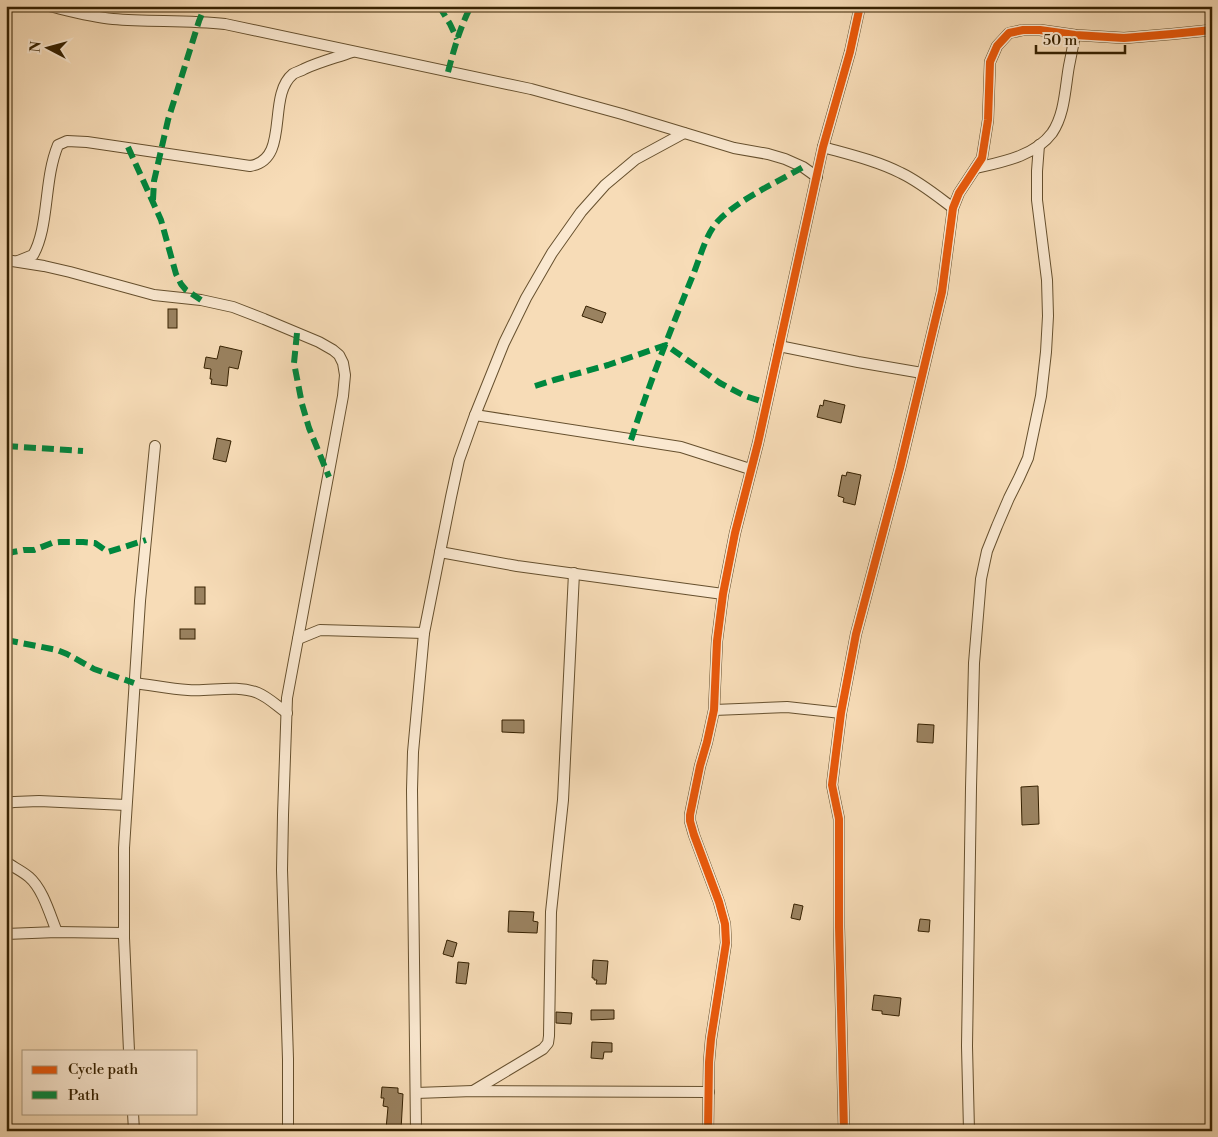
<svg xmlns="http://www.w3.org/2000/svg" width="1218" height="1137" font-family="'Libre Bodoni',serif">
<rect width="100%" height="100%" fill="#f7dcb7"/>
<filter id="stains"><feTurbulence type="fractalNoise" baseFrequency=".004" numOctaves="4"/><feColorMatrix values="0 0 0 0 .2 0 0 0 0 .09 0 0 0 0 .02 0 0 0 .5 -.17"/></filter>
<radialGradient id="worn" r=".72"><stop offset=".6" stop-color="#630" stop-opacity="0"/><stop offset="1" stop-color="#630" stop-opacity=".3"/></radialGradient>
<!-- building -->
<g fill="#9a8260" stroke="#362101">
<path d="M 586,306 L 606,313 L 602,323 L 582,316 Z"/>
<rect x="168" y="309" width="9" height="19"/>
<path d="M 220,346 L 242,351 L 238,369 L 229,367 L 227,386 L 211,384 L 212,379 L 210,379 L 211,369 L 204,368 L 206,357 L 217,359 Z"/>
<path d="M 824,400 L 845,405 L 841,423 L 817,417 L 820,405 L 823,406 Z"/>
<path d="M 217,438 L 231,441 L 226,462 L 213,459 Z"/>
<path d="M 847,472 L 861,475 L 855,505 L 843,502 L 844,498 L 838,496 L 842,475 L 846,476 Z"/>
<rect x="195" y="587" width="10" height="17"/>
<rect x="180" y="629" width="15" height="10"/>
<path d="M 502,720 L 524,720 L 524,733 L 502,732 Z"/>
<path d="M 918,724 L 934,725 L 933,743 L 917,742 Z"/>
<path d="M 1038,786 L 1039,824 L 1022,825 L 1021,787 Z"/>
<path d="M 794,904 L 803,906 L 800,920 L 791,918 Z"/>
<path d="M 509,911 L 534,912 L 533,921 L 538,922 L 537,933 L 508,932 Z"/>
<path d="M 920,919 L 930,920 L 929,932 L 918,931 Z"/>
<path d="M 447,940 L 457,943 L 453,957 L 443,954 Z"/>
<path d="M 593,960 L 608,961 L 606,984 L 596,984 L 597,980 L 594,980 L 594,978 L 592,978 Z"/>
<path d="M 458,962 L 469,963 L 466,984 L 456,983 Z"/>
<path d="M 874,995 L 901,998 L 899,1016 L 882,1014 L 882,1011 L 872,1010 Z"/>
<path d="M 591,1010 L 614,1010 L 614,1019 L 591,1020 Z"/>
<path d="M 556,1012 L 572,1013 L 571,1024 L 556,1023 Z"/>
<path d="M 592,1042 L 612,1043 L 612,1052 L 604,1052 L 603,1059 L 591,1058 Z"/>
<path d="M 382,1087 L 398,1088 L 398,1093 L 403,1094 L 401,1130 L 386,1129 L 388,1107 L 383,1106 L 384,1098 L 381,1098 Z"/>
</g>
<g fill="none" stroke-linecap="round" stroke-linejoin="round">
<!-- minor casing -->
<g stroke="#66502e" stroke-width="12">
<g id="minor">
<path d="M 49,6 C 70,11 92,17 113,19 C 150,22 188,20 225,24 L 531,89 L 622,114 L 734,148 L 768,154 L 785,159 L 803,167 L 817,177"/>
<path d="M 823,147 C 848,154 878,161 901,173 C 920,182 937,196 953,208"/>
<path d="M 976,168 C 1002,162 1035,156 1052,133 C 1065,114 1065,88 1069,66 C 1071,56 1073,46 1075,35"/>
<path d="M 6,260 L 44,266 L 70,272 L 154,295 L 201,300 L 233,307 L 264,319 L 319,342 L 333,350 L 339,355 L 343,363 L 345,375 L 343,396 L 287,698 L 283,815 L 282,870 L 288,1059 L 288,1131"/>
<path d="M 18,261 L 33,255 C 38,247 40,239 42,230 C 48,202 47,172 58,145 L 67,141 L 87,142 L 250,166 C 291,160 266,96 293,74 C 296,72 301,71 304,69 C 319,62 335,58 352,52"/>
<path d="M 779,346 L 858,362 L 922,373"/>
<path d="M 475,415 L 681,447 L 750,469"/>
<path d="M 440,552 L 517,566 L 723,594"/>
<path d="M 298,639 L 320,630 L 424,633"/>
<path d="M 134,683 C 152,685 170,689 188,690 C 210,692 236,684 258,693 C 268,697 277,706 287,713"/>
<path d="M 714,710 L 787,707 L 841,713"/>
<path d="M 6,803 L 14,802 L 39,801 L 126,805"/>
<path d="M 6,862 C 13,867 22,871 29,877 C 43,889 50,915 57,932"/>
<path d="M 6,934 L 57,932 L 124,933"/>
<path d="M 129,1051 L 124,938 L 124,848 L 140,601 L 155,446"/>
<path d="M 473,1091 L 543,1049 L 548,1043 L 549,1036 L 551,912 L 563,800 L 574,573"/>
<path d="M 416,1093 L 473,1091 L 709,1092"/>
<path d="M 133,1113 L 134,1131"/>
<path d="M 416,1131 L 412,790 L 413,752 L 424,633 L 451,497 L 459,460 L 475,415 L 504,343 L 526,298 L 552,253 L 581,212 L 605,185 L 636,159 L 684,133"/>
<path d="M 708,1131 L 709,1062 L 711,1039 L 726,943 L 725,924 L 719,902 L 694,835 L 690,821 L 690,815 L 700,766 L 707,742 L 714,710 L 717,641 L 723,594 L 735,533 L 758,443 L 823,147 L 850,52 L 860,6"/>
<path d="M 844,1131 L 839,927 L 839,819 L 832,785 L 841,713 L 856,634 L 900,468 L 942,292 L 953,208 L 959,193 L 982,158 L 988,120 L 990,62 L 997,46 L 1009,33 L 1023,30 L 1040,30 L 1075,35 L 1124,38 L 1172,34 L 1212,30"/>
<path d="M 969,1131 L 967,1046 L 971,788 L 974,663 L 981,579 L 987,551 L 997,526 L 1009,498 L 1019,478 L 1028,458 L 1041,396 L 1046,352 L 1048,316 L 1047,280 L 1037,200 L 1037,171 L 1039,145"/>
</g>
</g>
<!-- minor -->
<use href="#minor" stroke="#fae8d0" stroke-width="10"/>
<!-- quiet -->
<g stroke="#00873e" stroke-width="6" stroke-dasharray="12 6" stroke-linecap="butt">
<path d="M 439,6 L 450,24 L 457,39"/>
<path d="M 448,72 C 454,49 460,27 471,6"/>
<path d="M 128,147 L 161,220 L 176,274 L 181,284 L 186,290 L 201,300"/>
<path d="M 153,200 L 154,181 L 168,120 L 199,21 L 205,6"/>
<path d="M 297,333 L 294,363 L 302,404 L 309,428 L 329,477"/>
<path d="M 535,386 L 554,380 L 608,365 L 666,345 L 720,383 L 745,396 L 767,403"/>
<path d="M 631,440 C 649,384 671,329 693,275 C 700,258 706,233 719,220 C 741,198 776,183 803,167"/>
<path d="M 6,446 L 83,451"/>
<path d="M 6,555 L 13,552 L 24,550 L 34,550 L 52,543 L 60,542 L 83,542 L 95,543 L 108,552 L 146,540"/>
<path d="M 6,640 L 57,650 L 67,654 L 94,669 L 134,683"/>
</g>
<!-- cycleway casing -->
<g stroke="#fae8d0" stroke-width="11">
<g id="cycleway">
<path d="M 708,1131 L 709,1062 L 711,1039 L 726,943 L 725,924 L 719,902 L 694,835 L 690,821 L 690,815 L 700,766 L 707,742 L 714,710 L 717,641 L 723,594 L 735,533 L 758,443 L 823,147 L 850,52 L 860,6"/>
<path d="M 844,1131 L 839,927 L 839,819 L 832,785 L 841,713 L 856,634 L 900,468 L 942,292 L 953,208 L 959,193 L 982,158 L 988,120 L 990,62 L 997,46 L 1009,33 L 1023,30 L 1040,30 L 1075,35 L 1124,38 L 1172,34 L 1212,30"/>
</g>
</g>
<!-- cycleway -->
<use href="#cycleway" stroke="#e8590c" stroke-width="8"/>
</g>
<!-- margin -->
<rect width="1218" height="1137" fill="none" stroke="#f7dcb7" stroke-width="25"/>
<rect x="8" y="8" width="1203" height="1122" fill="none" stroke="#362101" stroke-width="2.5"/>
<rect x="12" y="12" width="1193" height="1112" fill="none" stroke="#362101"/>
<!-- legend -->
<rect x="22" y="1050" width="175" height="65" fill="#fae8d0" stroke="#ac987d"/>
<rect x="32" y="1066" width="25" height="8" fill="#e8590c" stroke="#ac987d"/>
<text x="68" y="1074" font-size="15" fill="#362101">Cycle path</text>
<rect x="32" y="1091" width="25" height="8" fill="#00873e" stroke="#ac987d"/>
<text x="68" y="1100" font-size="15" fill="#362101">Path</text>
<!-- north arrow -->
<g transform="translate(48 48) rotate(276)" stroke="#fae8d0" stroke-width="4" paint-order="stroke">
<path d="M0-4L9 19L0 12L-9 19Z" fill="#362101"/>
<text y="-8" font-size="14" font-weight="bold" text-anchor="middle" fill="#362101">N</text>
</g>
<!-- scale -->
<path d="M1036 45v8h89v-8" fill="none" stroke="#362101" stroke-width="2.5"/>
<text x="1043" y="45" font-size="15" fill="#362101" stroke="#fae8d0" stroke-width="4" paint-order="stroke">50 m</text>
<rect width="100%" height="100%" filter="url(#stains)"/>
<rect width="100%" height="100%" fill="url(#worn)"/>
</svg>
